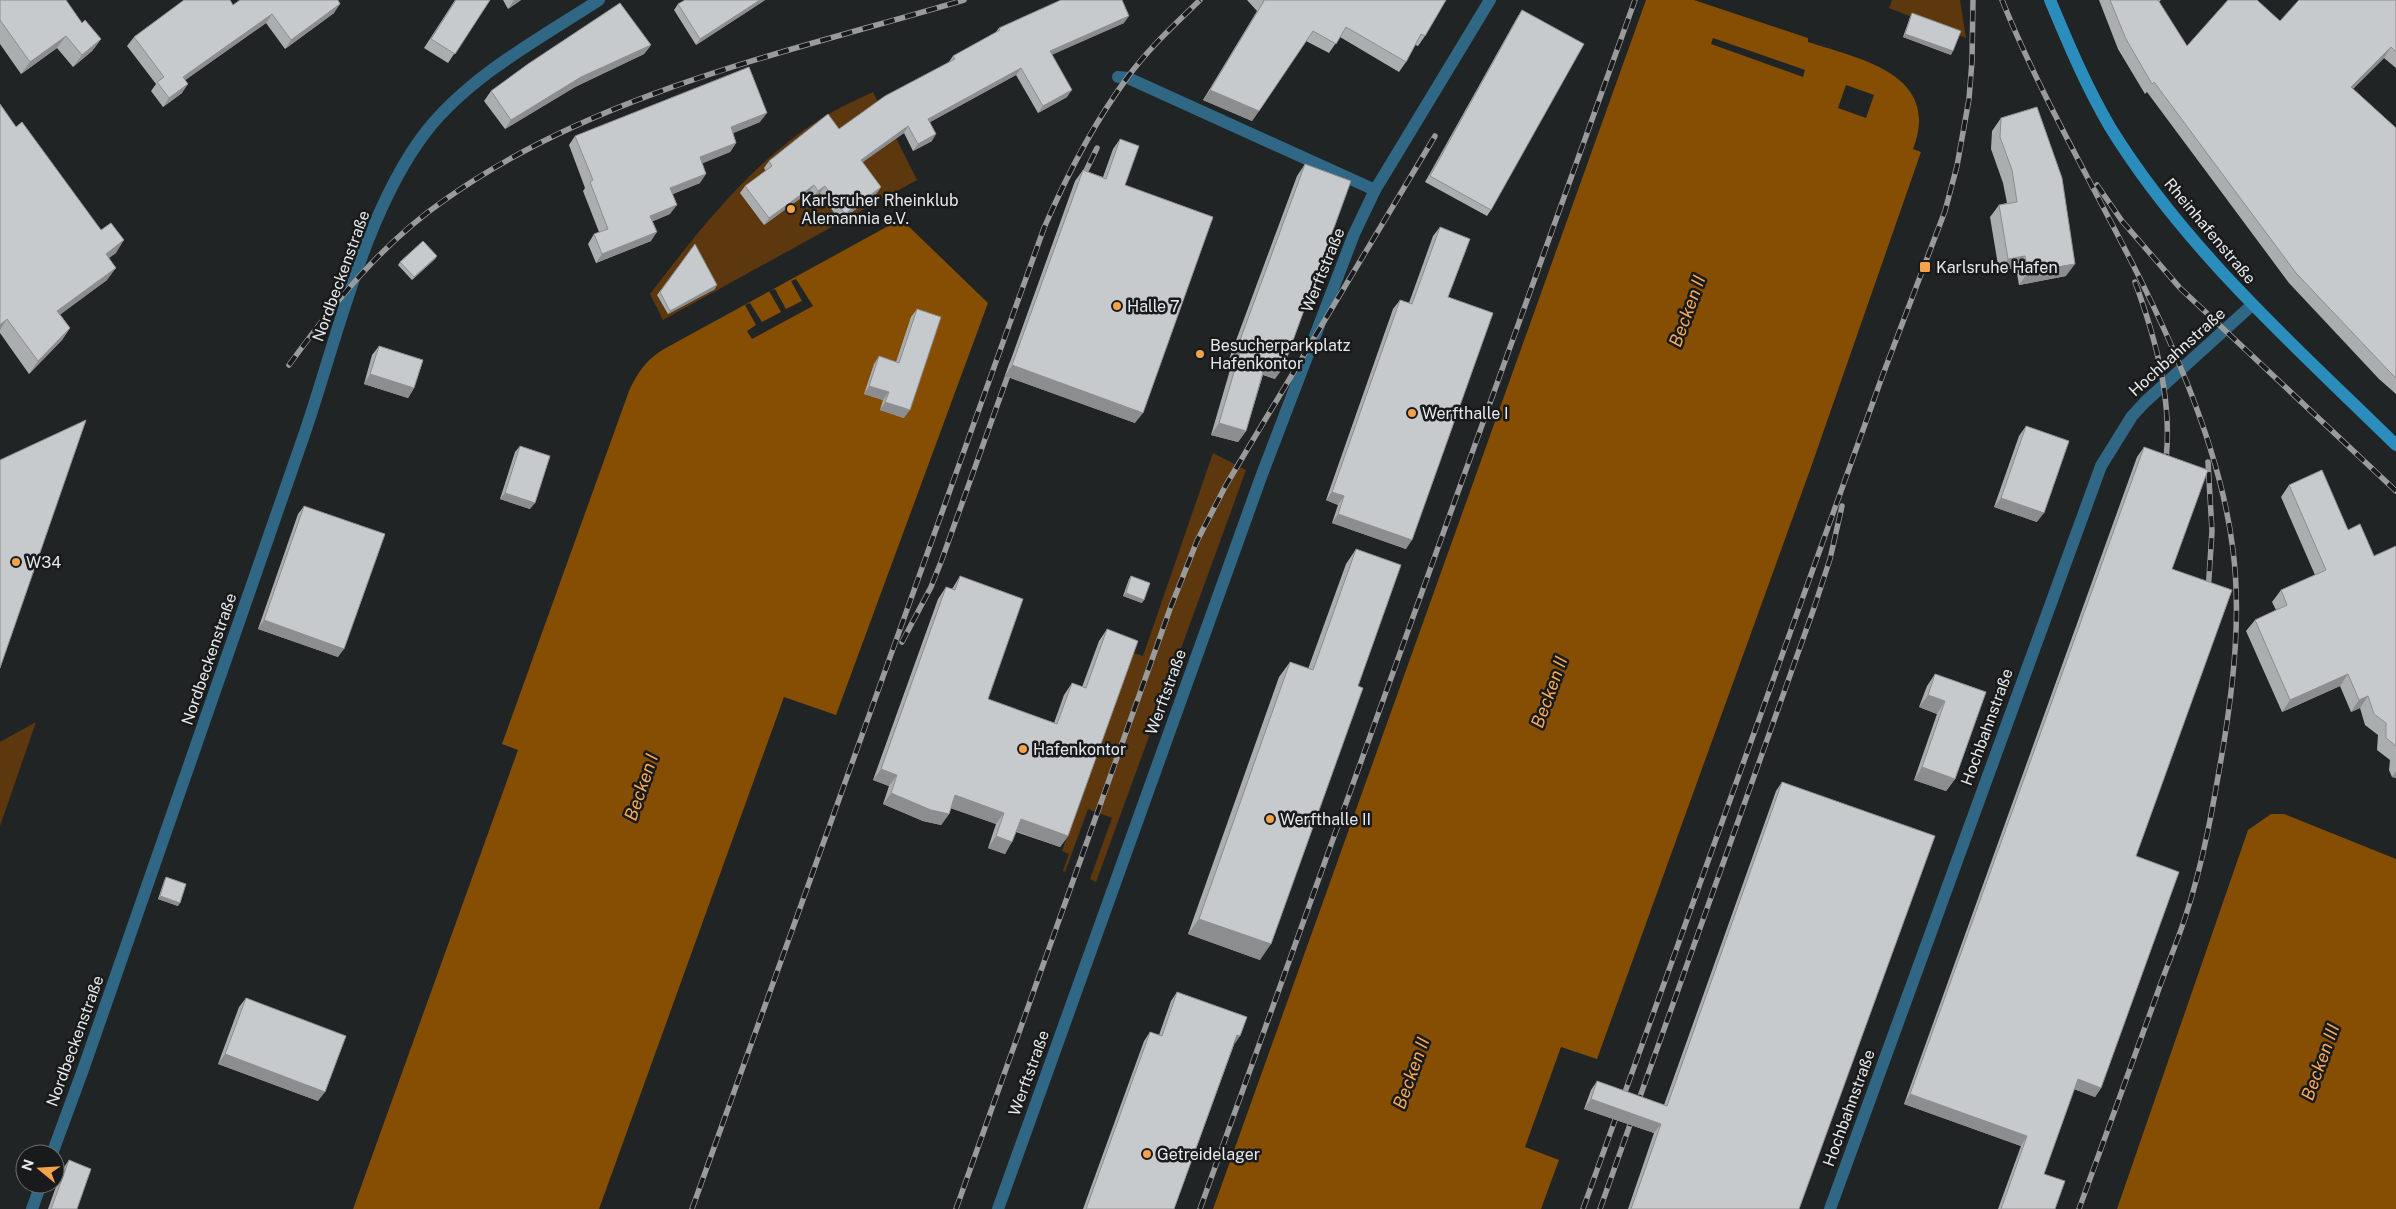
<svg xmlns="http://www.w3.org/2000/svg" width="2396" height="1209" font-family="'Public Sans',sans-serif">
<rect width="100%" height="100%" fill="#212425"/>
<!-- green -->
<g fill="#5d380e">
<path d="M 1892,0 L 1960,0 L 1966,38 L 1889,8 Z"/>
<path d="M 873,92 L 917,180 L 663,320 L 650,294 C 700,229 752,162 822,118 C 838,108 856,100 873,92 Z"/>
<path d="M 1213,453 L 1246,470 L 1096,882 L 1090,879 L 1112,818 L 1088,809 L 1065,872 L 1063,871 L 1069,854 L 1062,851 L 1130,652 L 1143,656 Z"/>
<path d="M 36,722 L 0,826 L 0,742 Z"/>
</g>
<!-- water -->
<g fill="#854e02">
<path d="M 1646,0 L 1694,0 L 1808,38 L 1808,42 C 1860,59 1942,74 1913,149 L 1921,152 L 1810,470 L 1597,1059 L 1561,1047 L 1525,1147 L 1559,1160 L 1541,1209 L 1213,1209 Z"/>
<path d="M 901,219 L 988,303 L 836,715 L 784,697 L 599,1209 L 353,1209 L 518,750 L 502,744 L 629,391 C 638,372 646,360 664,349 Z"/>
<path d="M 2271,814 L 2284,814 L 2396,859 L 2396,1209 L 2117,1209 L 2248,830 Z"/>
</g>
<!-- pier -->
<g fill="#212425">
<path d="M 1713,38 L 1805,70 L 1803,77 L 1711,44 Z"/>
<path d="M 1846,85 L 1874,95 L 1866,118 L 1838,108 Z"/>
<path d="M 796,279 L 813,306 L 752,339 L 747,331 L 756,325 L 745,305 L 750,303 L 762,322 L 781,312 L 769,291 L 775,289 L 786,309 L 802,301 L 791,281 Z"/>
</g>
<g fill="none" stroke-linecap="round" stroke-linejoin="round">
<!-- street -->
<g stroke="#306784" stroke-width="12">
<path d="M 1118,77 L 1128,78 L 1375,190"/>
<path d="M 52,1154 L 84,1067 C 157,857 230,648 303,438 C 336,343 364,213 425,133 C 469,76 539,39 599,0"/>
<path d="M 32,1209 L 41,1184"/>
<path d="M 998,1209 L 1261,477 L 1354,234 L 1375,190 L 1490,0"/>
<path d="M 1830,1209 L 2101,466 L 2132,416 L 2145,402 L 2252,305"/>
</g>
<!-- secondary -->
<path stroke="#2a8dbc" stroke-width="12" d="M 2050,0 C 2068,43 2086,86 2110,127 C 2185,249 2295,346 2396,445"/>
<!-- rail casing -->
<g stroke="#999b9c" stroke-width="5.5">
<g id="rail">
<path d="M 2002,0 C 2055,132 2135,251 2187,383 C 2208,436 2226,493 2233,550 C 2241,614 2234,679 2224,742 C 2214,801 2204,861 2185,918 C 2176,945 2165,971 2156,997 C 2130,1068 2105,1138 2079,1209"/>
<path d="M 1080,183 L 1097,148"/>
<path d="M 2097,185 L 2122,221 L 2180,288 L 2396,491"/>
<path d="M 2135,282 C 2156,339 2174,405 2165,467"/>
<path d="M 289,365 C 334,303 382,243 446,199 C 597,92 789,52 964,0"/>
<path d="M 2208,593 L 2212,531 L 2208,462"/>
<path d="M 902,642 L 931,587 L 941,562 L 1012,364"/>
<path d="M 692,1209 L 1044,228 C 1067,175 1093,124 1127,78 C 1148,49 1174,25 1200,0"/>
<path d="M 956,1209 L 1170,609 L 1197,541 L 1226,485 L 1435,136"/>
<path d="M 1200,1209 L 1635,0"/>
<path d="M 1583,1209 L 1882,377 L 1945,211 L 1957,166 L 1969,99 L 1972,61 L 1973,0"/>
<path d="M 1600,1209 L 1814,608 L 1830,559 L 1842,506"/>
</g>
</g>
<!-- rail -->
<use href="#rail" stroke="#181a1c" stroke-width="4" stroke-dasharray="11" stroke-linecap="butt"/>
</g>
<!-- wall -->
<g fill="#abaeaf">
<path d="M 0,0 L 82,23 L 101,39 L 92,51 L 73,67 L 57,48 L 21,74 L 0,44 Z"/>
<path d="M 455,0 L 490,0 L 448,63 L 424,48 Z"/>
<path d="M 503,0 L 521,0 L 508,9 Z"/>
<path d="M 685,0 L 765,0 L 696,45 L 674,10 L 678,4 Z"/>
<path d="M 1247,0 L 1446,0 L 1425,36 L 1418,46 L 1415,45 L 1406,62 L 1399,72 L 1340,37 L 1329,53 L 1306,41 L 1252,121 L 1203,100 L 1257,11 Z"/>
<path d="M 2099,0 L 2161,0 L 2159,2 L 2187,46 L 2280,21 L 2396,0 L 2396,68 L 2384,58 L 2353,89 L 2396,128 L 2396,394 L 2379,379 L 2289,283 L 2147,92 L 2145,94 L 2118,49 Z"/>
<path d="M 233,5 L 334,13 L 285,49 L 266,23 L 185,80 L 182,93 L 163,107 L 151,91 L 156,84 L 127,46 L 134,37 Z"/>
<path d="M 1522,10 L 1491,210 L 1487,216 L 1425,182 L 1518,16 Z"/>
<path d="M 1912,13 L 1951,55 L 1903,37 L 1910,17 Z"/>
<path d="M 1124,23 L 1052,54 L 1067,97 L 1038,113 L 1016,75 L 930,122 L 932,141 L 913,151 L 904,133 L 862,162 L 881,187 L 876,194 L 840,221 L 820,193 L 813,198 L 809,192 L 764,225 L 740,193 L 745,186 L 766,171 L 764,168 L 769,161 L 839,129 L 948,63 L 953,56 L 995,33 L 999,28 Z"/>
<path d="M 651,45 L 644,54 L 575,87 L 505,129 L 484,101 L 491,91 Z"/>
<path d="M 0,104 L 16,127 L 101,230 L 116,253 L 108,258 L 107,280 L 60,314 L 70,328 L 62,340 L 29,374 L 0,333 Z"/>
<path d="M 2001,118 L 2066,276 L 2019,285 L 2016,268 L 1999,271 L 1990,217 L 1999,205 L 2007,203 L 2003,183 L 1991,149 L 1992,131 Z"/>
<path d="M 760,122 L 733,133 L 736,143 L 730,152 L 702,163 L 700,183 L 673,194 L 670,214 L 653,221 L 651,241 L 596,263 L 588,244 L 594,234 L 599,232 L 583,191 L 585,188 L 569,145 L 575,136 Z"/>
<path d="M 1120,139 L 1125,185 L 1135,423 L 1005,376 L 1075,181 L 1083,170 L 1103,177 L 1113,149 Z"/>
<path d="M 1305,164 L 1275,379 L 1263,375 L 1246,431 L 1238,442 L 1211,435 L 1232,363 L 1228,362 L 1297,176 Z"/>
<path d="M 1440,227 L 1448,297 L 1406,549 L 1332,523 L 1338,505 L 1326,500 L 1393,309 L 1400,300 L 1409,303 L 1433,236 Z"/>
<path d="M 695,244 L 715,289 L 668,314 L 657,295 Z"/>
<path d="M 437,256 L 435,259 L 412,280 L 398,265 L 400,262 Z"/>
<path d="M 917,309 L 904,418 L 880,410 L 883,400 L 864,394 L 874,364 L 879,356 L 896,362 L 911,317 Z"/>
<path d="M 379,346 L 414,388 L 408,398 L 364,384 L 372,355 Z"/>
<path d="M 2026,426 L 2037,522 L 1994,507 L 2019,436 Z"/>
<path d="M 520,446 L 530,509 L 500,499 L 515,452 Z"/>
<path d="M 2144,447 L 2172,569 L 2136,856 L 2101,1088 L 2095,1097 L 2074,1089 L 2044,1174 L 2055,1209 L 1998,1209 L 2021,1146 L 1904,1104 L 2137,457 Z"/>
<path d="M 2289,485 L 2348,530 L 2374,556 L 2396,546 L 2396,778 L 2392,777 L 2389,770 L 2390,760 L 2377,750 L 2378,735 L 2365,725 L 2360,708 L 2351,712 L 2340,686 L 2282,712 L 2246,631 L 2255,620 L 2276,610 L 2272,602 L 2281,590 L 2315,575 L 2281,497 Z"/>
<path d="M 304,506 L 338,657 L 258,629 L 298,514 Z"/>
<path d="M 1356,549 L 1260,960 L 1188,934 L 1279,677 L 1290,662 L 1308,669 L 1346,564 Z"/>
<path d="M 960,576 L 988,699 L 1054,723 L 1064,695 L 1072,683 L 1082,687 L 1099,641 L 1107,629 L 1068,836 L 1060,847 L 1016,832 L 1005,854 L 988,848 L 996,824 L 951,808 L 949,814 L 941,825 L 923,821 L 883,804 L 889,786 L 873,780 L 938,599 L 946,587 L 952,589 Z"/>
<path d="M 1131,576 L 1142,603 L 1123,596 L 1129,579 Z"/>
<path d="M 1935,674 L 1986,692 L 1955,779 L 1946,791 L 1914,780 L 1937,714 L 1919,707 L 1927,686 Z"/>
<path d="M 1782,782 L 1799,1209 L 1628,1209 L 1654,1133 L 1584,1109 L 1591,1090 L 1597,1081 L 1664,1105 L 1776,791 Z"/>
<path d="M 166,877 L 178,906 L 158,899 L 164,881 Z"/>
<path d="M 1177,992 L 1234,1045 L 1174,1209 L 1083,1209 L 1144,1041 L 1150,1032 L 1159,1035 L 1171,1001 Z"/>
<path d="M 246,998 L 318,1101 L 218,1064 L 239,1007 Z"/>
<path d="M 69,1160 L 77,1209 L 48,1209 L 62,1170 Z"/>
</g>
<!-- shaded-wall -->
<g fill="#8b8d8f">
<path d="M 514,0 L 521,0 L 508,9 Z"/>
<path d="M 760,0 L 765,0 L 696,45 L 700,39 Z"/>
<path d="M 340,4 L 334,13 L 285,49 L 291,40 Z"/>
<path d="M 272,14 L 266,23 L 177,86 L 183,77 Z"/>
<path d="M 1129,16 L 1124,23 L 1045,58 L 1050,51 Z"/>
<path d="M 1905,34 L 1953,51 L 1951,55 L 1903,37 Z"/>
<path d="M 66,36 L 57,48 L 21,74 L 30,62 Z"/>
<path d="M 101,39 L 92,51 L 73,67 L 82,55 Z"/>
<path d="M 651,45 L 644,54 L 575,87 L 505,129 L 511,120 L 581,77 Z"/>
<path d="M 2391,47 L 2384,58 L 2344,97 L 2351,87 Z"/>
<path d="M 1021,68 L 1016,75 L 923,126 L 928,119 Z"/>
<path d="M 188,84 L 182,93 L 163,107 L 169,98 Z"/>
<path d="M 1072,90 L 1067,97 L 1038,113 L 1043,106 Z"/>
<path d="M 1210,90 L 1259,111 L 1252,121 L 1203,100 Z"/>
<path d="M 767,113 L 760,122 L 724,137 L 731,127 Z"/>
<path d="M 908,126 L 904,133 L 856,167 L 861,160 Z"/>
<path d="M 936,134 L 932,141 L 913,151 L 918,144 Z"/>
<path d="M 736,143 L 730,152 L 694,167 L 700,157 Z"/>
<path d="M 706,174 L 700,183 L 664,197 L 670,188 Z"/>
<path d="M 814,185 L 809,192 L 764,225 L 769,218 Z"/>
<path d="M 825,186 L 820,193 L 813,198 L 818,191 Z"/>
<path d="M 881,187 L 876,194 L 840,221 L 845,214 Z"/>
<path d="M 677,205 L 670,214 L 644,225 L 650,216 Z"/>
<path d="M 657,232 L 651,241 L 596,263 L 602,254 Z"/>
<path d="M 124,240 L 116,253 L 97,267 L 106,254 Z"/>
<path d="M 437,256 L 435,259 L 412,280 L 414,277 Z"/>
<path d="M 2025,256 L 2016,268 L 1999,271 L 2008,259 Z"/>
<path d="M 2075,264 L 2066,276 L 2019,285 L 2028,272 Z"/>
<path d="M 116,268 L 107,280 L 49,323 L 57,311 Z"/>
<path d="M 717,285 L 715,289 L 668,314 L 670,311 Z"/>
<path d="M 7,319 L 0,330 L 0,325 Z"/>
<path d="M 70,328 L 62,340 L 29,374 L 38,361 Z"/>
<path d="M 1236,351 L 1240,352 L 1232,363 L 1228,362 Z"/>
<path d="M 1266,362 L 1283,368 L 1275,379 L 1258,373 Z"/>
<path d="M 1012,365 L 1143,413 L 1135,423 L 1005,376 Z"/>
<path d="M 370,374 L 414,388 L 408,398 L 364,384 Z"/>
<path d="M 869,386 L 889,392 L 883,400 L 864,394 Z"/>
<path d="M 885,402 L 910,410 L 904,418 L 880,410 Z"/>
<path d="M 1219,423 L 1246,431 L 1238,442 L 1211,435 Z"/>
<path d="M 1332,492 L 1344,496 L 1338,505 L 1326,500 Z"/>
<path d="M 505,493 L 535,503 L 530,509 L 500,499 Z"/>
<path d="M 2001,498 L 2044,513 L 2037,522 L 1994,507 Z"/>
<path d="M 1338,514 L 1412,540 L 1406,549 L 1332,523 Z"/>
<path d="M 1126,593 L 1144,600 L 1142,603 L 1123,596 Z"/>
<path d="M 264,620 L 344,649 L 338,657 L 258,629 Z"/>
<path d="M 2348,674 L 2340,686 L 2282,712 L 2290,700 Z"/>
<path d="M 1928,695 L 1945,701 L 1937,714 L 1919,707 Z"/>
<path d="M 2368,696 L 2360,708 L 2351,712 L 2359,700 Z"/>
<path d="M 1922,767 L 1955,779 L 1946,791 L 1914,780 Z"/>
<path d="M 881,769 L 897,775 L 889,786 L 873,780 Z"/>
<path d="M 2396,771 L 2396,778 L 2392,777 Z"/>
<path d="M 891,793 L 949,814 L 941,825 L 923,821 L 883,804 Z"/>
<path d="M 955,795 L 1004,813 L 996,824 L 947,807 Z"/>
<path d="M 1021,819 L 1068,836 L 1060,847 L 1013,830 Z"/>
<path d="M 996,836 L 1012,842 L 1005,854 L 988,848 Z"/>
<path d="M 160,896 L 180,903 L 178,906 L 158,899 Z"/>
<path d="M 1199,919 L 1271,944 L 1260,960 L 1188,934 Z"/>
<path d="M 1237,1035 L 1240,1036 L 1234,1045 Z"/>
<path d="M 225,1054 L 325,1092 L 318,1101 L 218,1064 Z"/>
<path d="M 2078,1079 L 2101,1088 L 2095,1097 L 2071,1088 Z"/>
<path d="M 1910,1094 L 2027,1136 L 2021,1146 L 1904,1104 Z"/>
<path d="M 1591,1099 L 1661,1124 L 1654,1133 L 1584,1109 Z"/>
</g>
<!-- building -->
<g fill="#c7cacc" stroke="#8b8d8f">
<path d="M 0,0 L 66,0 L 82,23 L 85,20 L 101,39 L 82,55 L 66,36 L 30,62 L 0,20 Z"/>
<path d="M 184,0 L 230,0 L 233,5 L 240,0 L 338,0 L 340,4 L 291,40 L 272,14 L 183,77 L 188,84 L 169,98 L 157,82 L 164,77 L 134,37 Z"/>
<path d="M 456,0 L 490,0 L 455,54 L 431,39 Z"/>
<path d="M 685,0 L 760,0 L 700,39 L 678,4 Z"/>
<path d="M 1061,0 L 1122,0 L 1129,16 L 1050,51 L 1072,90 L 1043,106 L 1021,68 L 928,119 L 936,134 L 918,144 L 908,126 L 861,160 L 881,187 L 845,214 L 825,186 L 818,191 L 814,185 L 769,218 L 745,186 L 772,166 L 769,161 L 828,114 L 839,129 L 885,96 L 955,59 L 953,56 L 1000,30 L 999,28 Z"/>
<path d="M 1263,0 L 1446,0 L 1425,36 L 1421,34 L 1406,62 L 1346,27 L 1336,44 L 1313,31 L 1259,111 L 1210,90 L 1264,1 Z"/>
<path d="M 2110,0 L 2158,0 L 2187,46 L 2228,0 L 2257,0 L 2280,21 L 2299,0 L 2396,0 L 2396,52 L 2391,47 L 2351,87 L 2396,128 L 2396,378 L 2386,368 L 2296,273 L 2154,82 L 2152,84 L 2126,39 Z"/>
<path d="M 620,3 L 651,45 L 581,77 L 511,120 L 491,91 L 528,64 Z"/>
<path d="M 1522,10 L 1584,44 L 1491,210 L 1430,176 Z"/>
<path d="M 1912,13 L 1961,31 L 1953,51 L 1905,34 Z"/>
<path d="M 749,67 L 767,113 L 731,127 L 736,143 L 700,157 L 706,174 L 670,188 L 677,205 L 650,216 L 657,232 L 602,254 L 594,234 L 608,229 L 590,182 L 593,180 L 575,136 Z"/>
<path d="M 0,104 L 16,127 L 22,122 L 101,230 L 111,223 L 124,240 L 106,254 L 116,268 L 57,311 L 70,328 L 38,361 L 7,319 L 0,325 Z"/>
<path d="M 2037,107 L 2062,178 L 2075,264 L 2028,272 L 2025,256 L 2008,259 L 1999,205 L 2017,202 L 2012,170 L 2000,137 L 2001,118 Z"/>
<path d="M 1120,139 L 1139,146 L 1125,185 L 1213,217 L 1143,413 L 1012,365 L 1083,170 L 1106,179 Z"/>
<path d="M 1305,164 L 1351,181 L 1283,368 L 1266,362 L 1246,431 L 1219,423 L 1240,352 L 1236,351 Z"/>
<path d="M 1440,227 L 1470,239 L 1448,297 L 1493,313 L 1412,540 L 1338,514 L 1344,496 L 1332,492 L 1400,300 L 1412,304 Z"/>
<path d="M 423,241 L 437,256 L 414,277 L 400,262 Z"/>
<path d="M 695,244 L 717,285 L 670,311 L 660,292 Z"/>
<path d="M 917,309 L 941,317 L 910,410 L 885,402 L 889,392 L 869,386 L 879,356 L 899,363 Z"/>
<path d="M 379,346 L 423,360 L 414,388 L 370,374 Z"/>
<path d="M 86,420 L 0,668 L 0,460 Z"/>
<path d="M 2026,426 L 2069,441 L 2044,513 L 2001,498 Z"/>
<path d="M 520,446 L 550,456 L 535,503 L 505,493 Z"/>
<path d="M 2144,447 L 2208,470 L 2172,569 L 2232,590 L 2136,856 L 2179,872 L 2101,1088 L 2078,1079 L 2044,1174 L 2065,1181 L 2055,1209 L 2001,1209 L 2027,1136 L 1910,1094 Z"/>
<path d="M 2322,470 L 2348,530 L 2360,524 L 2374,556 L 2396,546 L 2396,746 L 2386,738 L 2386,723 L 2374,714 L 2368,696 L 2359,700 L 2348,674 L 2290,700 L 2255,620 L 2287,605 L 2281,590 L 2326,570 L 2289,485 Z"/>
<path d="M 304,506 L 385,534 L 344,649 L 264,620 Z"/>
<path d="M 1356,549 L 1401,565 L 1358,686 L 1363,688 L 1271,944 L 1199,919 L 1290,662 L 1313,670 Z"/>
<path d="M 960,576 L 1023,599 L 988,699 L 1057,724 L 1072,683 L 1086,688 L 1107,629 L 1138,641 L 1068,836 L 1021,819 L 1012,842 L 996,836 L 1004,813 L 955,795 L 949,814 L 931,810 L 891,793 L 897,775 L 881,769 L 946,587 L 955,590 Z"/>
<path d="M 1131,576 L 1150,583 L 1144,600 L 1126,593 Z"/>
<path d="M 1935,674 L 1986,692 L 1955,779 L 1922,767 L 1945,701 L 1928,695 Z"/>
<path d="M 1782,782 L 1935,836 L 1799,1209 L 1631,1209 L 1661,1124 L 1591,1099 L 1597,1081 L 1667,1106 Z"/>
<path d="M 166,877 L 186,884 L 180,903 L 160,896 Z"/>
<path d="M 1177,992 L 1247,1017 L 1240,1036 L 1237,1035 L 1174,1209 L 1086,1209 L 1150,1032 L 1162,1036 Z"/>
<path d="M 246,998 L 346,1036 L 325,1092 L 225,1054 Z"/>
<path d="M 69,1160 L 91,1169 L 77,1209 L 51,1209 Z"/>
</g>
<!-- markers -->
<g fill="#f6a248" stroke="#181a1c" stroke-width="2">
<circle cx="791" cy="209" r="5"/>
<rect x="1919" y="261" width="12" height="12" rx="2.5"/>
<circle cx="1117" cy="306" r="5"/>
<circle cx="1200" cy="354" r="5"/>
<circle cx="1412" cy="413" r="5"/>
<circle cx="16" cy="562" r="5"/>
<circle cx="1023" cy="749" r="5"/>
<circle cx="1270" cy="819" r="5"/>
<circle cx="1147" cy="1154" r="5"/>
</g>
<g text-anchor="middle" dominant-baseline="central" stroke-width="5" stroke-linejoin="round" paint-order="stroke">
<!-- poi labels -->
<g font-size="16" fill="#e7e9ea" stroke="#181a1c" text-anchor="start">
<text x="801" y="200">Karlsruher Rheinklub<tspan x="801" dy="18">Alemannia e.V.</tspan></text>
<text x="1936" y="267">Karlsruhe Hafen</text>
<text x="1127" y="306">Halle 7</text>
<text x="1210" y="345">Besucherparkplatz<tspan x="1210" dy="18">Hafenkontor</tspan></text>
<text x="1422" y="413">Werfthalle I</text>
<text x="26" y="562">W34</text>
<text x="1033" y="749">Hafenkontor</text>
<text x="1280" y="819">Werfthalle II</text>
<text x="1157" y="1154">Getreidelager</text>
</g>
<!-- street labels -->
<g font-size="16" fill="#e7e9ea" stroke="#181a1c">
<text transform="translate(2210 231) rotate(50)">Rheinhafenstraße</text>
<text transform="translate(1323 270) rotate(-68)">Werftstraße</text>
<text transform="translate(341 276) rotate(-70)">Nordbeckenstraße</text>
<text transform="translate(2177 352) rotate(-42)">Hochbahnstraße</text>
<text transform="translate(209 659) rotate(-71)">Nordbeckenstraße</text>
<text transform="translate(1166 692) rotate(-70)">Werftstraße</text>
<text transform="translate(1987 727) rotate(-70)">Hochbahnstraße</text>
<text transform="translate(75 1041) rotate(-70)">Nordbeckenstraße</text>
<text transform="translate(1029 1073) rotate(-70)">Werftstraße</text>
<text transform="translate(1849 1108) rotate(-70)">Hochbahnstraße</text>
</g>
<!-- water labels -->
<g font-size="18" font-style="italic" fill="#faaa57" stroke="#181a1c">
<text transform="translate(1687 311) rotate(-70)">Becken II</text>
<text transform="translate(1549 692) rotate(-70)">Becken II</text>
<text transform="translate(641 787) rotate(-71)">Becken I</text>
<text transform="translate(2320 1062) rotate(-70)">Becken III</text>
<text transform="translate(1411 1073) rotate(-70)">Becken II</text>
</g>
</g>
<!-- north arrow -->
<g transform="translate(40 1169) rotate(288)"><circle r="24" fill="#181a1c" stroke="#6b6d6e"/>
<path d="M0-4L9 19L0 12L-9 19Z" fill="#f6a248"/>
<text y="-8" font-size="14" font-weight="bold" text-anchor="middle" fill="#e7e9ea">N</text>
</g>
</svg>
